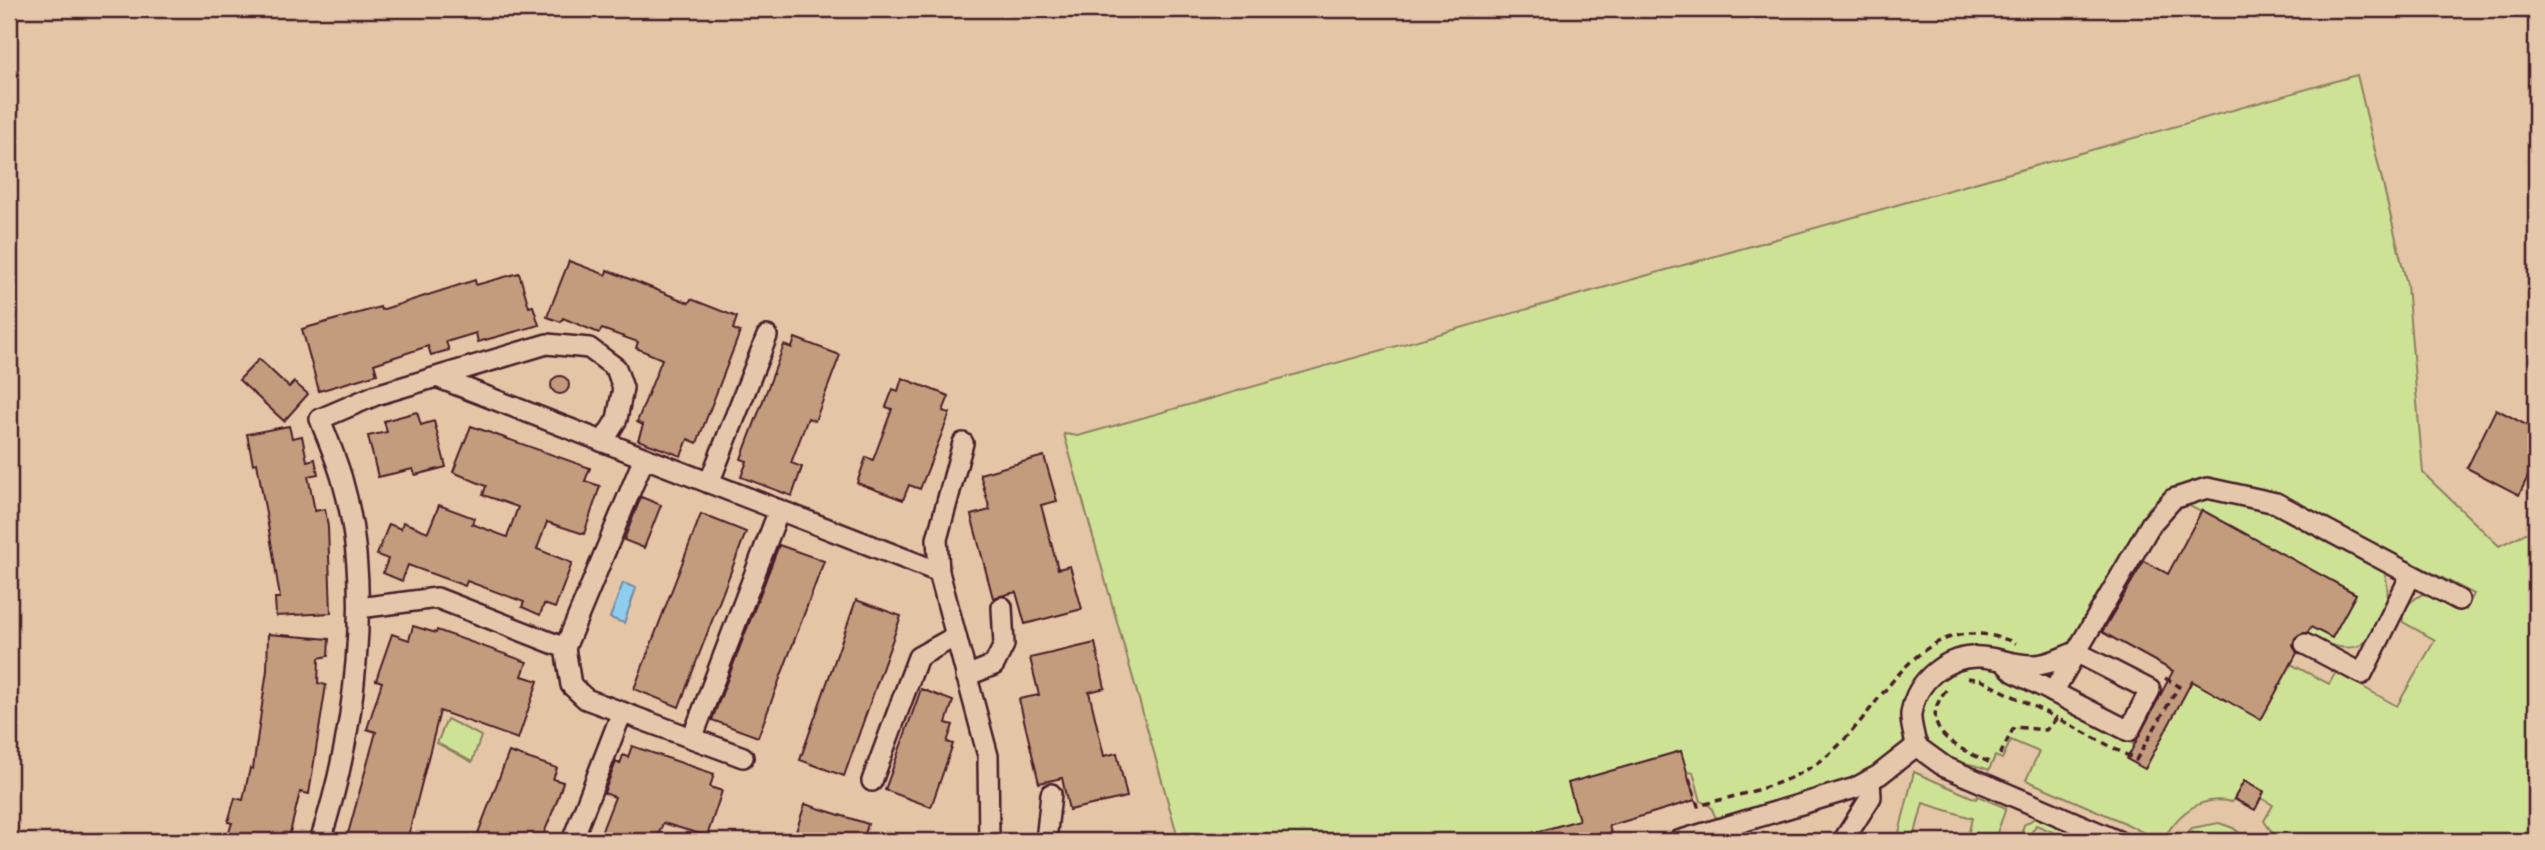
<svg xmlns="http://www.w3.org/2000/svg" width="2545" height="850" font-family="'Balsamiq Sans',sans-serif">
<rect width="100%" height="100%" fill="#e4c5a6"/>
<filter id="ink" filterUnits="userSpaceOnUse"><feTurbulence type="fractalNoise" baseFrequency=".0143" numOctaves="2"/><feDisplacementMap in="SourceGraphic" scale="14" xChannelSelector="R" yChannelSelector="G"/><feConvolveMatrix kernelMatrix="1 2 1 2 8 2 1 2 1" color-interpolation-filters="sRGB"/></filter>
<g filter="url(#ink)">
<!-- green -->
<g fill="#cee296" stroke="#8c8060" stroke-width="2">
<path d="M 2357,75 L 2407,285 L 2423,473 L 2499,546 L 2536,528 L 2536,841 L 2278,841 L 2264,821 L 2273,805 L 2261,798 L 2264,791 L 2244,781 L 2232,802 C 2209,796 2187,806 2173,825 C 2168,831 2165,838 2159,841 L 2125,823 L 2026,780 L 2039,752 L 2011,740 L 2002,759 L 1995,756 L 1989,770 C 1971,762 1954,764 1939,752 C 1891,714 1944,651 2004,672 L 2135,745 L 2127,759 L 2145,769 L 2192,681 L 2261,719 L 2291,664 L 2329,684 L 2336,672 L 2397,706 L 2435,640 L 2403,622 C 2400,606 2417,596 2430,591 L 2466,610 L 2474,594 L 2313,512 L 2217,482 L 2193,482 L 2178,487 L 2162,495 L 2147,510 C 2134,533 2080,641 2064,650 C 2024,675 1979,629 1937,659 C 1913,676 1901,696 1903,726 C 1903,733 1906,740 1902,746 C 1877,783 1760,806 1716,818 L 1711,807 L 1701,801 L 1693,772 L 1687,773 L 1680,751 L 1569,783 L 1579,820 L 1505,841 L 1179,841 L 1064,434 L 1078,436 Z"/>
<path d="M 2201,498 L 2274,512 L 2382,566 C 2390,586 2389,599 2381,619 C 2359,672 2326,634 2290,640 L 2300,621 L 2332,638 L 2356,594 L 2184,503 Z"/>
<path d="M 447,719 L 481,736 L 472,762 L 437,743 Z"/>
<path d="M 1914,772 L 1976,799 L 1978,796 L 2006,808 L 1994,841 L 1967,841 L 1972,818 L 1923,803 L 1913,841 L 1897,841 Z"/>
<path d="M 2035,818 L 2043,819 L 2092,841 L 2074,841 L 2036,825 L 2028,838 L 2022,831 L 2024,825 Z"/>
<path d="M 2219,823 L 2233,828 L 2249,841 L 2180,841 L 2192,828 Z"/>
</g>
<!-- water -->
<path fill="#8dceee" stroke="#7288a0" stroke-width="2" d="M 623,583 L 636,588 L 624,623 L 610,618 Z"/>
<!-- building -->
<g fill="#c39c7d" stroke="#4a1f2b" stroke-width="2">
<path d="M 569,261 L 606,275 L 607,270 L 689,303 L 691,299 L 737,317 L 733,329 L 740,332 L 697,443 L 688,439 L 681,456 L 638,440 L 643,425 L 637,422 L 662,359 L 636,348 L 638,342 L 602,329 L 599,333 L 563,318 L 561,322 L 547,317 Z"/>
<path d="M 519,273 L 529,307 L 533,306 L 539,325 L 478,342 L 476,333 L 446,342 L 449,350 L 431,355 L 428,346 L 374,364 L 377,374 L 319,391 L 302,329 L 380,307 L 381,310 L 475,280 L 476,285 Z"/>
<path d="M 795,338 L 840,355 L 815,421 L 808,418 L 791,463 L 802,467 L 792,496 L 741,477 L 747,461 L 741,459 L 784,345 L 792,348 Z"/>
<path d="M 259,359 L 289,387 L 294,382 L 308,394 L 284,421 L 239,380 Z"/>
<circle cx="560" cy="385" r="9"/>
<path d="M 902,378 L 949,396 L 943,411 L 950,413 L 920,489 L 909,485 L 903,500 L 857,483 L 866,457 L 873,460 L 892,409 L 886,407 L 893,389 L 898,391 Z"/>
<path d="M 2496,409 L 2536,430 L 2536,460 L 2519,495 L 2467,468 Z"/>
<path d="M 417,412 L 421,425 L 434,421 L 446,467 L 415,475 L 413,469 L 378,477 L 368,436 L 387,432 L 384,421 Z"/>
<path d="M 289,426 L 292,438 L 302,436 L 307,461 L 315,459 L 318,474 L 308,476 L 315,511 L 325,509 L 328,527 L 331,613 L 276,616 L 275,598 L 280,598 L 273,553 L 257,463 L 253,464 L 247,434 Z"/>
<path d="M 471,426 L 590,468 L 585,481 L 600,486 L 584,534 L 547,522 L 537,549 L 572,563 L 555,608 L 544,604 L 540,615 L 522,607 L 524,602 L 467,581 L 465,586 L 408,565 L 402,581 L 383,573 L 388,559 L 377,555 L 389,524 L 401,529 L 403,522 L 428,532 L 439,505 L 474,518 L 472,524 L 507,537 L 518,507 L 483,495 L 486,486 L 453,472 Z"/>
<path d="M 1044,456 L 1057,501 L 1041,505 L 1058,569 L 1070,566 L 1082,609 L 1025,624 L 1016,592 L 993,598 L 971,515 L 990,510 L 980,474 Z"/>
<path d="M 641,497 L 661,505 L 644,548 L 624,540 Z"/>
<path d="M 2202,510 L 2356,594 L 2332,638 L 2311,627 L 2308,632 L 2295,638 L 2293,645 L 2297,653 L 2261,720 L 2192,681 L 2145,769 L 2127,759 L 2173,671 L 2102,632 L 2144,561 L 2168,574 Z"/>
<path d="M 701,514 L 746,532 L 679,707 L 634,689 Z"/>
<path d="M 779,545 L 824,561 L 758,737 L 712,720 Z"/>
<path d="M 856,600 L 901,616 L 844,776 L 800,760 Z"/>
<path d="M 413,626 L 436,633 L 437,630 L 527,662 L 522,676 L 538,681 L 518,739 L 440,711 L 407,841 L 346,841 L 376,732 L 367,729 L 382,682 L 376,680 L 392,634 L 409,640 Z"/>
<path d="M 268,634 L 329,639 L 328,656 L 319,658 L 318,683 L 326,685 L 312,775 L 309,794 L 300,792 L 288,841 L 226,841 L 232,823 L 228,822 L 235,798 L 243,800 L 250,768 L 253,769 L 267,670 Z"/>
<path d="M 1095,643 L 1105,688 L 1089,692 L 1104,756 L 1117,753 L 1127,797 L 1069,810 L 1062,778 L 1039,783 L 1019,699 L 1039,695 L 1030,658 Z"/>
<path d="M 921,689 L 953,701 L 946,723 L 953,725 L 947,742 L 953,744 L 931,807 L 885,790 Z"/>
<path d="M 632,746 L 714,774 L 710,787 L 722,791 L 707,836 L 663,823 L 656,841 L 598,841 L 615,797 L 604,793 L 616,762 L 620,764 L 623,755 L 628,757 Z"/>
<path d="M 1681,751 L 1695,800 L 1609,826 L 1612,836 L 1592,841 L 1520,841 L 1519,837 L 1579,820 L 1568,783 Z"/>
<path d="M 509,752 L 557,768 L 553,779 L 563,782 L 558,798 L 541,841 L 475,841 Z"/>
<path d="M 2244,781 L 2264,792 L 2255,810 L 2234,799 Z"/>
<path d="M 805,804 L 868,824 L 863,841 L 793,841 Z"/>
</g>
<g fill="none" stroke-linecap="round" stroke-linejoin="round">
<!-- minor casing -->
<g stroke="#4a1f2b" stroke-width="24">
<g id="minor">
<path d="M 439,378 L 939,572"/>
<path d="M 963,443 L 937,539 L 939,572 L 988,756 L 989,841"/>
<path d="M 709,483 L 767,336"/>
<path d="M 359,608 L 437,598 L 565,648 L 571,685 L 586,699 L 743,757"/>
<path d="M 2305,644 L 2362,674 L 2411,575"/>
<path d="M 565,648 L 644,458"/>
<path d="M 2006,664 L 2014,672 L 2053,692 L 2151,524 L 2173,499 L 2207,488 L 2276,503 L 2459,600"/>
<path d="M 966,676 L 994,665 L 1004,645 L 1002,607"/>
<path d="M 2053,692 L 2129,731 L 2150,690 L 2076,652 C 2062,657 2049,665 2034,665 C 2016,666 1999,658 1981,657 C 1947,655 1916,680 1911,714 C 1910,723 1915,737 1916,746 L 1945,767 L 2118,841"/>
<path d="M 693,736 L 779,510"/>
<path d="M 872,781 L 918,657 L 956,636"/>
<path d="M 320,841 C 355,734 374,589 342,479 C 336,458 327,438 320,419 L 376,395 L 547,344 L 589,348 L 616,368 L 623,388 L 617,419 L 603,442"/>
<path d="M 572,841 L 622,712"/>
<path d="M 1046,841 L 1051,794"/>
<path d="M 1678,841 L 1855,788 L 1879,775 L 1916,746"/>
<path d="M 1843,841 L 1871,797 L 1870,780"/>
</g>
</g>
<!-- path -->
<g stroke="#4a1f2b" stroke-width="3.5" stroke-dasharray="7 5" stroke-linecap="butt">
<path d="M 1968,678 L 1981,680 L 2057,718"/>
<path d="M 1946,690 C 1914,731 1960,749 1991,763"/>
<path d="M 2000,755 L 2014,727 L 2046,730 L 2057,718 L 2136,760 L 2179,686 L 2165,678"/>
<path d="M 1689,778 L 1698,806 C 1739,794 1783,787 1819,762 C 1886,715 1911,601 2016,643"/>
</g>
<!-- minor -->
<use href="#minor" stroke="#e5c8ac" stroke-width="19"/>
</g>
</g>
<!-- margin -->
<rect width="2545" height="850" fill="none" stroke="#e5c8ac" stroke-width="35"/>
<rect x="18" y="18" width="2510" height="815" fill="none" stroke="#4a1f2b" stroke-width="2.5" filter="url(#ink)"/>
</svg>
